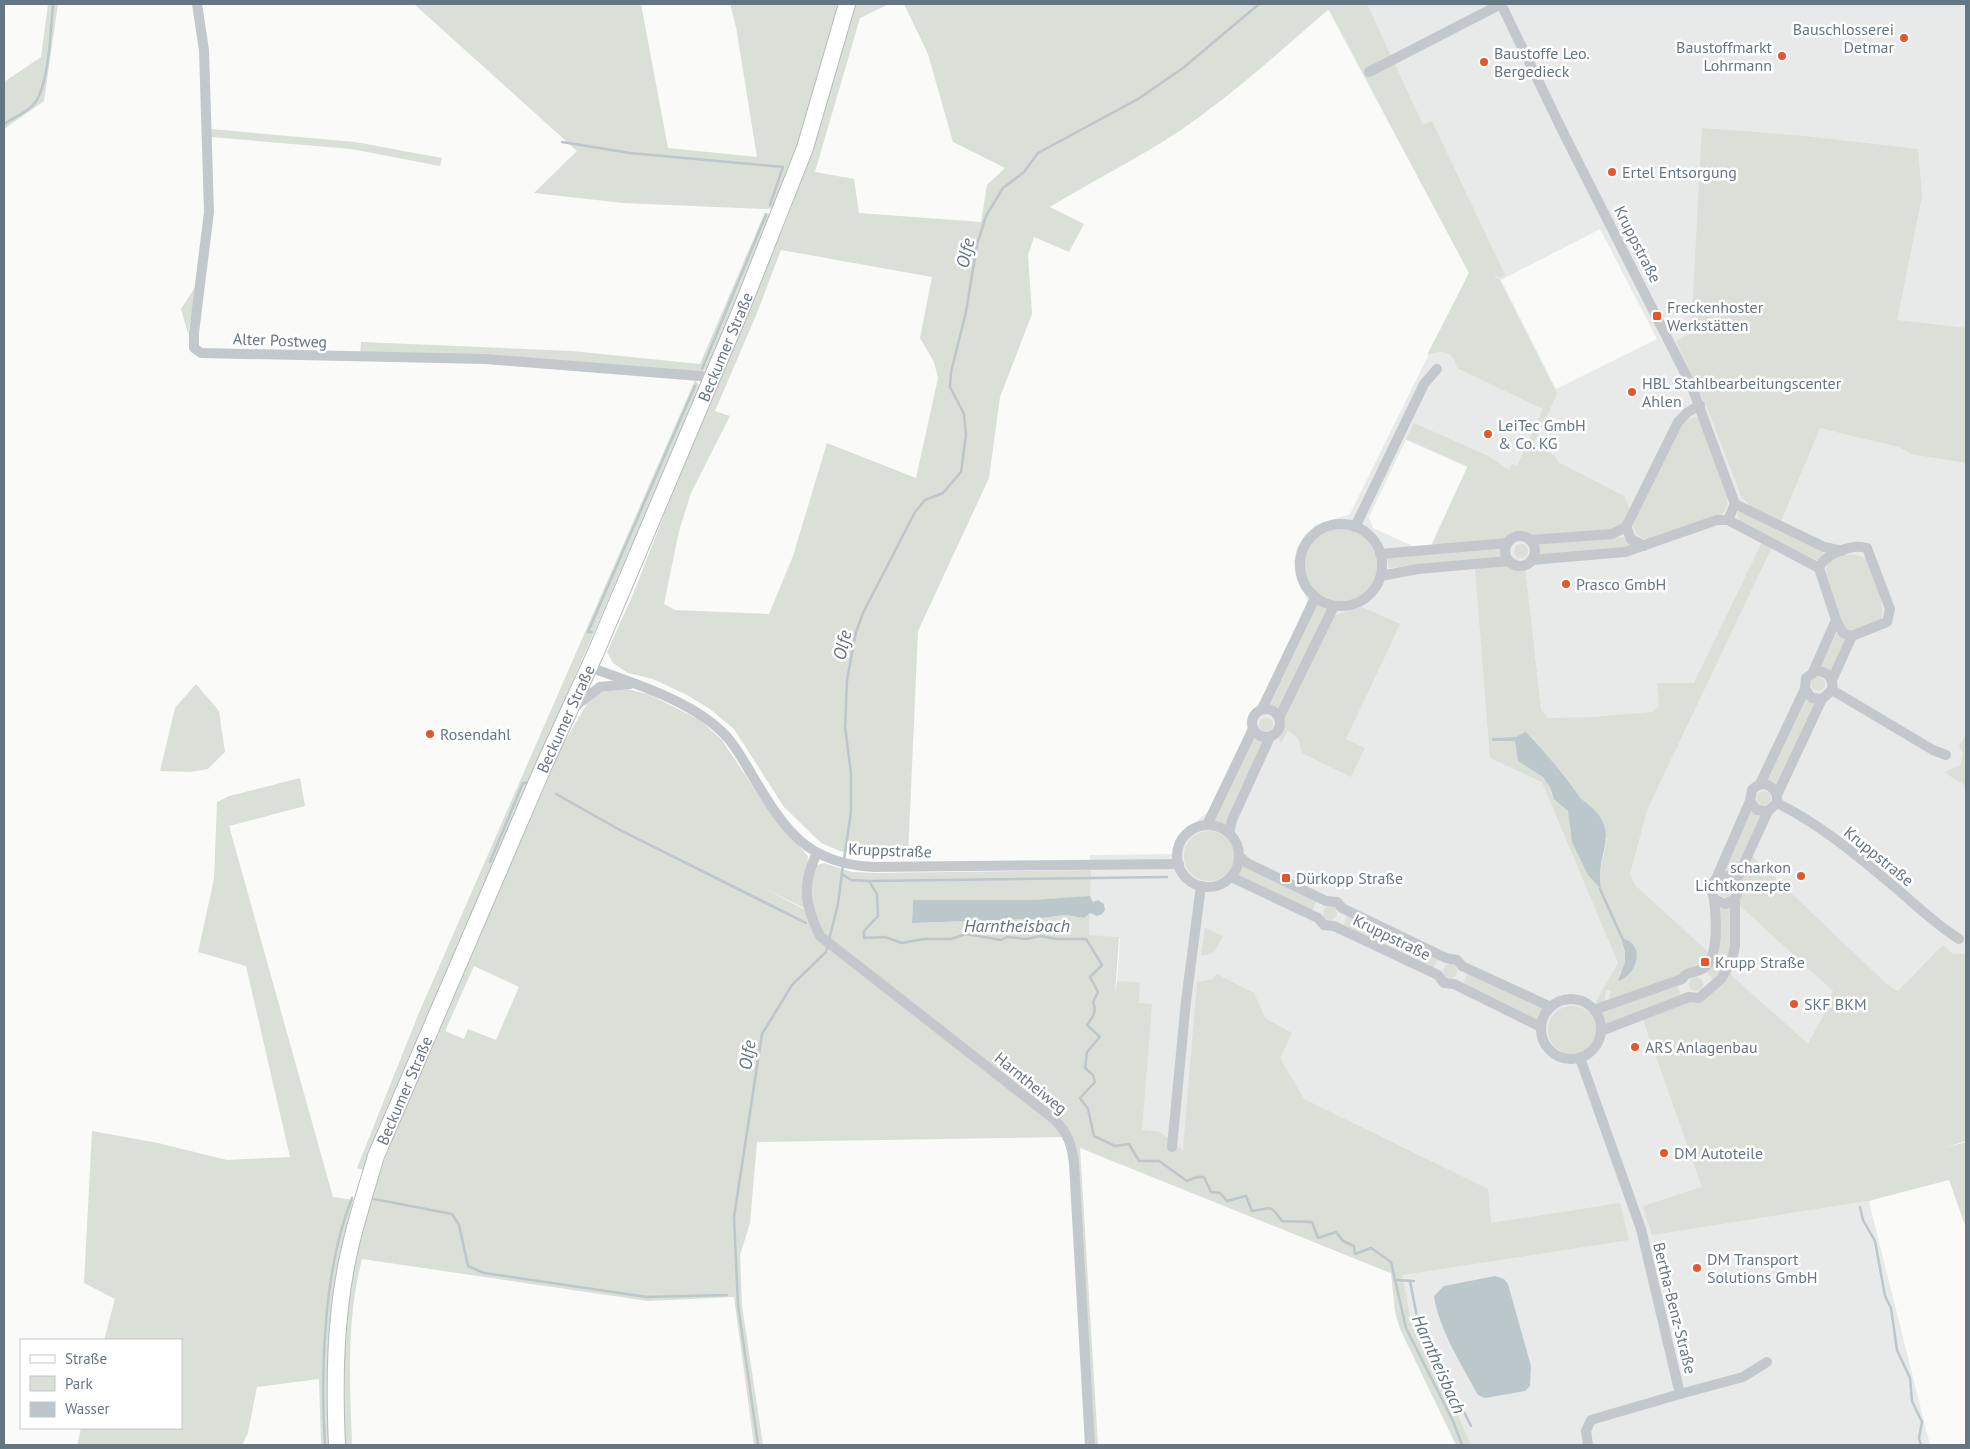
<svg xmlns="http://www.w3.org/2000/svg" width="1970" height="1449" font-family="'PT Sans',sans-serif">
<rect width="100%" height="100%" fill="#fafaf8"/>
<!-- built -->
<path fill="#e8e9e9" fill-rule="evenodd" d="M 1325,4 L 1966,4 L 1966,1141 L 1867,1026 L 1826,1092 L 1872,1200 L 1869,1202 L 1930,1445 L 1471,1445 L 1451,1398 L 1411,1321 L 1397,1276 L 1105,1157 L 1120,938 L 1089,935 L 1090,913 L 1094,915 L 1105,910 L 1105,907 L 1101,901 L 1093,902 L 1090,896 L 1090,855 L 1172,854 L 1185,831 L 1209,811 L 1246,736 L 1250,716 L 1261,704 L 1306,608 L 1307,600 L 1296,574 L 1294,561 L 1297,548 L 1305,535 L 1316,525 L 1350,514 L 1469,273 ZM 1600,229 L 1657,339 L 1556,389 L 1501,280 ZM 1406,440 L 1467,467 L 1431,545 L 1415,547 L 1373,528 L 1369,517 Z"/>
<!-- green -->
<g fill="#dadfd7" fill-rule="evenodd">
<path d="M 48,4 L 58,4 L 44,101 L 4,129 L 4,82 L 41,57 Z"/>
<path d="M 414,4 L 641,4 L 668,148 L 757,157 L 736,27 L 730,4 L 839,4 L 799,146 L 774,208 L 766,209 L 623,203 L 534,193 L 577,151 Z"/>
<path d="M 854,4 L 889,4 L 860,18 L 815,172 L 854,179 L 859,213 L 981,222 L 987,185 L 1005,168 L 953,142 L 928,54 L 904,4 L 1367,4 L 1423,125 L 1432,121 L 1505,275 L 1498,278 L 1494,272 L 1484,270 L 1494,272 L 1497,279 L 1499,279 L 1557,394 L 1533,445 L 1554,455 L 1558,462 L 1624,496 L 1630,510 L 1623,524 L 1615,529 L 1528,536 L 1521,533 L 1509,539 L 1432,545 L 1468,466 L 1406,439 L 1414,423 L 1488,456 L 1509,470 L 1512,464 L 1517,466 L 1543,409 L 1457,368 C 1454,350 1442,349 1427,355 L 1469,273 L 1329,9 C 1271,59 1214,112 1149,150 C 1116,170 1082,187 1050,207 L 1084,224 L 1069,252 L 1034,237 L 1028,255 L 1032,314 L 1000,397 L 989,478 L 918,631 L 908,857 L 861,856 L 840,851 L 821,843 L 784,807 L 734,729 L 710,709 L 687,695 L 653,679 L 628,673 L 613,663 L 607,652 L 634,592 L 689,451 L 788,216 L 812,150 ZM 781,250 L 932,277 L 920,338 L 934,362 L 938,378 L 916,478 L 827,443 L 793,556 L 769,614 L 675,610 L 664,604 L 679,531 L 691,493 L 730,416 L 715,411 L 757,313 Z"/>
<path d="M 1702,128 L 1804,136 L 1918,149 L 1922,196 L 1897,320 L 1966,328 L 1966,463 L 1911,454 L 1899,447 L 1820,428 L 1781,521 L 1752,508 L 1742,498 L 1708,410 L 1676,341 L 1691,333 Z"/>
<path d="M 211,129 L 355,142 L 442,158 L 440,166 L 351,149 L 211,137 Z"/>
<path d="M 765,212 L 769,214 L 770,219 L 708,367 L 702,372 L 360,355 L 361,342 L 572,351 L 700,364 Z"/>
<path d="M 197,284 L 188,334 L 181,309 Z"/>
<path d="M 695,380 L 699,385 L 699,391 L 403,1071 L 363,1170 L 357,1168 L 418,1015 Z"/>
<path d="M 1694,417 L 1700,418 L 1727,497 C 1728,507 1726,511 1718,517 L 1650,540 C 1640,539 1635,535 1633,524 L 1682,423 Z"/>
<path d="M 1739,511 L 1821,548 L 1823,555 L 1818,561 L 1746,527 L 1740,521 L 1737,514 Z"/>
<circle cx="1341" cy="565" r="36"/>
<path d="M 1626,537 L 1632,547 L 1539,556 L 1538,544 Z"/>
<path d="M 1762,542 L 1772,547 L 1647,810 L 1630,874 L 1635,885 L 1709,953 L 1703,965 L 1611,1003 L 1609,999 L 1611,991 L 1606,990 L 1604,1005 L 1595,1003 L 1618,963 L 1542,782 L 1490,758 L 1475,568 L 1510,564 L 1525,567 L 1541,710 L 1548,718 L 1595,717 L 1652,712 L 1659,706 L 1657,683 L 1694,683 ZM 1525,732 L 1534,738 L 1564,780 L 1571,784 L 1580,798 L 1590,805 L 1607,839 L 1599,879 L 1570,832 L 1569,813 L 1551,793 L 1550,787 L 1543,777 L 1518,761 L 1515,741 L 1497,741 L 1493,738 L 1516,737 ZM 1622,941 L 1636,966 L 1618,975 C 1627,964 1626,954 1622,941 Z"/>
<circle cx="1521" cy="551" r="7"/>
<path d="M 1503,547 L 1504,558 L 1389,568 L 1387,555 Z"/>
<path d="M 1851,554 C 1856,555 1861,555 1866,559 C 1876,567 1885,608 1881,620 L 1854,631 L 1846,629 L 1842,625 L 1828,580 L 1826,570 L 1830,559 Z"/>
<path d="M 1318,603 L 1328,608 L 1280,711 L 1269,707 Z"/>
<path d="M 1362,607 L 1400,624 L 1346,739 L 1365,748 L 1351,777 L 1302,753 L 1298,738 L 1288,730 L 1281,744 L 1279,735 L 1283,720 L 1334,615 Z"/>
<path d="M 1837,632 L 1845,640 L 1831,671 L 1820,667 Z"/>
<circle cx="1818" cy="684" r="7"/>
<path d="M 196,684 L 219,711 L 225,752 L 208,769 L 190,772 L 160,771 L 175,708 Z"/>
<path d="M 628,689 L 650,695 L 700,720 L 722,740 L 773,817 L 808,856 L 804,908 L 763,888 L 804,909 L 814,866 L 824,863 L 852,872 L 877,873 L 1091,870 L 1090,896 L 1085,897 L 1032,900 L 913,900 L 912,923 L 1034,919 L 1065,915 L 1084,918 L 1090,913 L 1089,935 L 1119,937 L 1115,996 L 1117,981 L 1140,983 L 1139,1003 L 1152,1004 L 1142,1130 L 1160,1132 L 1183,1150 L 1197,982 L 1213,979 L 1217,974 L 1254,993 L 1265,1018 L 1292,1033 L 1280,1058 L 1304,1099 L 1488,1189 L 1491,1223 L 1620,1203 L 1629,1240 L 1402,1275 L 1411,1321 L 1451,1398 L 1471,1445 L 1456,1445 L 1400,1329 L 1395,1312 L 1391,1273 L 1080,1148 L 1098,1445 L 1093,1445 L 1076,1164 L 1066,1137 L 757,1142 L 750,1223 L 740,1255 L 742,1306 L 763,1445 L 754,1445 L 734,1297 L 648,1301 L 362,1259 C 346,1320 350,1384 352,1445 L 344,1445 L 345,1331 L 355,1258 L 364,1221 L 393,1135 L 562,746 L 588,702 L 601,692 ZM 474,966 L 519,987 L 496,1040 L 468,1029 L 464,1039 L 445,1031 Z"/>
<path d="M 1805,698 L 1815,703 L 1777,785 L 1766,780 Z"/>
<circle cx="1266" cy="725" r="7"/>
<path d="M 1966,734 L 1966,786 L 1944,772 L 1960,765 L 1963,754 L 1959,746 Z"/>
<path d="M 1254,738 L 1264,743 L 1225,826 L 1213,822 Z"/>
<path d="M 300,778 L 305,806 L 229,826 L 333,1197 L 353,1200 L 334,1286 L 330,1331 L 329,1445 L 321,1445 L 319,1379 L 257,1387 L 248,1433 L 242,1445 L 77,1445 L 81,1428 L 181,1428 L 181,1340 L 104,1340 L 115,1299 L 84,1283 L 92,1131 L 158,1143 L 227,1160 L 290,1157 L 246,966 L 198,952 L 214,879 L 217,802 L 229,796 Z"/>
<circle cx="1764" cy="798" r="7"/>
<path d="M 1751,811 L 1761,816 L 1734,875 L 1722,872 Z"/>
<circle cx="1209" cy="856" r="25"/>
<path d="M 1751,855 L 1889,986 L 1898,991 L 1943,945 L 1953,954 L 1966,954 L 1966,1141 L 1944,1148 L 1966,1142 L 1966,1228 L 1949,1180 L 1872,1200 L 1652,1235 L 1643,1206 L 1702,1187 L 1642,1017 L 1688,1000 L 1729,973 L 1808,1044 L 1825,1013 L 1833,991 L 1737,903 L 1739,879 Z"/>
<path d="M 1242,864 L 1317,900 L 1312,911 L 1237,876 Z"/>
<circle cx="1725" cy="890" r="7"/>
<circle cx="1330" cy="913" r="7"/>
<path d="M 1720,907 L 1731,907 C 1732,940 1736,956 1713,981 L 1707,972 L 1713,963 Z"/>
<path d="M 1348,915 L 1438,958 L 1433,969 L 1343,926 Z"/>
<path d="M 1205,928 L 1223,936 L 1214,952 L 1204,956 L 1201,955 Z"/>
<circle cx="1450" cy="971" r="7"/>
<path d="M 1468,973 L 1545,1009 L 1540,1021 L 1463,983 Z"/>
<circle cx="1696" cy="984" r="7"/>
<path d="M 1677,985 L 1681,996 L 1605,1025 L 1601,1013 Z"/>
<circle cx="1572" cy="1030" r="24"/>
</g>
<!-- water -->
<g fill="#bbc7cb">
<path d="M 1525,732 C 1530,733 1578,792 1580,798 C 1627,831 1594,849 1601,889 L 1588,875 L 1572,842 L 1568,811 L 1554,799 L 1550,787 L 1543,777 L 1518,761 L 1515,741 L 1492,741 L 1492,738 L 1516,737 Z"/>
<path d="M 1090,896 L 1093,902 L 1098,900 L 1104,904 L 1105,910 L 1102,914 L 1097,916 L 1090,913 L 1084,918 L 1065,915 L 1034,919 L 912,923 L 913,900 L 1032,900 Z"/>
<path d="M 1625,939 C 1646,948 1636,976 1618,981 L 1625,962 L 1625,952 L 1622,941 Z"/>
<path d="M 1495,1276 L 1504,1279 L 1508,1284 L 1531,1366 L 1530,1386 L 1525,1391 L 1485,1398 L 1478,1395 C 1462,1365 1439,1330 1434,1296 L 1444,1286 Z"/>
</g>
<g fill="none" stroke-linecap="round" stroke-linejoin="round">
<!-- stream -->
<g stroke="#bbc7cb" stroke-width="2.5">
<path d="M 4,124 C 13,118 26,113 33,105 C 49,90 51,26 53,4"/>
<path d="M 562,142 L 630,153 L 783,167 L 770,205"/>
<path d="M 702,369 L 766,215"/>
<path d="M 592,632 L 588,632 L 695,386"/>
<path d="M 556,794 L 620,830 L 806,923"/>
<path d="M 844,859 L 851,812 L 851,773 L 845,727 L 847,680 L 856,632 L 863,613 L 915,512 L 925,500 L 943,493 L 961,472 L 966,435 L 964,414 L 950,387 L 951,372 L 966,312 L 977,245 L 986,216 L 1003,188 L 1024,172 L 1038,153 L 1138,99 L 1183,68 L 1259,4"/>
<path d="M 490,862 L 523,783 L 526,783"/>
<path d="M 842,874 L 851,880 L 869,881 L 877,894 L 878,916 L 864,931 L 864,938 L 885,937 L 902,943 L 923,939 L 951,939 L 966,934 L 1001,940 L 1007,937 L 1027,939 L 1040,936 L 1057,939 L 1086,939 L 1102,965 L 1090,977 L 1098,992 L 1093,1002 C 1097,1011 1093,1017 1087,1025 L 1100,1037 L 1087,1052 L 1085,1068 L 1093,1075 L 1095,1082 L 1080,1098 L 1088,1109 L 1094,1136 L 1115,1146 L 1129,1144 L 1139,1161 L 1159,1161 L 1187,1181 L 1197,1177 L 1204,1177 L 1211,1192 L 1220,1193 L 1227,1201 L 1246,1196 L 1252,1211 C 1272,1209 1268,1202 1282,1221 L 1312,1222 L 1318,1238 L 1336,1232 L 1343,1241 L 1354,1246 L 1355,1254 L 1371,1248 L 1391,1262 L 1406,1328 L 1453,1421 L 1462,1445"/>
<path d="M 869,881 L 1167,877"/>
<path d="M 1600,889 L 1623,940"/>
<path d="M 829,940 L 838,904 L 843,865"/>
<path d="M 374,1199 L 452,1214 L 459,1225 L 468,1266 L 484,1273 L 647,1297 L 727,1295"/>
<path d="M 1860,1207 L 1863,1220 L 1875,1241 L 1885,1296 L 1891,1308 L 1897,1350 L 1910,1378 L 1912,1401 L 1922,1422 L 1919,1438 L 1921,1445"/>
<path d="M 1396,1280 L 1414,1281"/>
<path d="M 1410,1281 L 1417,1317 L 1471,1426"/>
<path d="M 325,1445 C 320,1371 324,1267 352,1198"/>
<path d="M 758,1445 L 738,1305 L 734,1217 L 762,1034 L 792,985 L 826,952 L 828,945"/>
</g>
<!-- primary casing -->
<g stroke="#b5babe" stroke-width="18">
<g id="primary">
<path id="s1" d="M 337,1445 C 334,1379 335,1313 350,1248 C 357,1217 367,1187 376,1156 L 545,763 L 596,652 L 742,307 L 805,148 L 847,4"/>
</g>
</g>
<!-- minor -->
<g stroke="#c3c8cc" stroke-width="10">
<path d="M 197,4 L 204,50 L 209,212 L 194,333 L 194,348 L 201,353 L 485,359 L 712,377"/>
<path d="M 1501,4 L 1563,132 L 1692,387 L 1735,504 L 1728,520"/>
<path d="M 1369,72 L 1501,4"/>
<path d="M 1735,504 L 1824,547 L 1842,551"/>
<path d="M 1728,520 L 1819,568 L 1836,620 L 1843,633 L 1852,636 L 1887,622 L 1890,609 L 1867,548 C 1852,543 1825,554 1819,568"/>
<circle cx="1341" cy="565" r="41"/>
<path d="M 1355,527 L 1424,384 L 1437,369"/>
<path d="M 1626,527 L 1631,539 L 1644,546"/>
<circle cx="1520" cy="551" r="15"/>
<path d="M 1530,540 L 1612,534 L 1626,527 L 1678,422 L 1688,412 L 1700,405"/>
<path d="M 1380,554 L 1508,543"/>
<path d="M 1531,560 L 1625,552 L 1717,520 L 1728,520"/>
<path d="M 1381,576 L 1418,569 L 1509,561"/>
<path d="M 589,667 C 633,683 696,702 727,737 C 737,748 744,762 752,775 C 784,829 806,864 874,867 L 1179,864"/>
<path d="M 1813,672 L 1836,620"/>
<path d="M 1832,680 L 1852,636"/>
<path d="M 1832,690 L 1933,750 L 1946,755"/>
<path d="M 574,707 L 600,687 L 630,684"/>
<circle cx="1266" cy="723" r="14"/>
<path d="M 1262,709 L 1315,598"/>
<path d="M 1279,718 L 1334,606"/>
<path d="M 1760,784 L 1805,689"/>
<path d="M 1777,795 L 1822,699 L 1832,690 C 1834,679 1828,671 1816,671 L 1806,678 L 1805,689 L 1812,698 L 1822,699"/>
<path d="M 1777,803 C 1818,823 1854,853 1890,883 C 1913,902 1933,923 1959,939"/>
<path d="M 1207,825 L 1253,729"/>
<circle cx="1208" cy="856" r="31"/>
<path d="M 1229,833 L 1232,820 L 1270,737"/>
<path d="M 817,853 C 801,886 805,905 820,936 L 1054,1119 C 1068,1133 1072,1145 1074,1164 L 1090,1445"/>
<path d="M 1239,856 L 1247,863 L 1326,901 L 1337,902 L 1342,908 L 1446,958 L 1457,960 L 1462,966 L 1551,1007"/>
<path d="M 1231,877 L 1318,918 L 1324,925 L 1334,926 L 1438,975 L 1444,983 L 1454,984 L 1541,1027"/>
<path d="M 1716,879 L 1750,801"/>
<path d="M 1736,881 L 1768,811 L 1777,803 C 1779,787 1763,778 1752,790 L 1750,801 L 1757,810 L 1768,811"/>
<circle cx="1571" cy="1029" r="30"/>
<path d="M 1594,1010 L 1682,979 C 1688,970 1694,974 1702,969 C 1720,960 1716,916 1714,899"/>
<path d="M 1601,1031 L 1689,997 L 1699,998 L 1721,979 L 1732,960 L 1735,946 L 1735,899 L 1739,888 C 1734,872 1715,872 1711,888 L 1714,899 L 1725,904 L 1735,899"/>
<path d="M 1580,1058 L 1641,1229 L 1680,1394 L 1591,1420 L 1586,1431 L 1588,1445"/>
<path d="M 1172,1147 L 1186,1001 L 1201,886"/>
<path d="M 1680,1394 L 1743,1377 L 1767,1362"/>
</g>
<!-- primary -->
<use href="#primary" stroke="#fff" stroke-width="16"/>
</g>
<!-- markers -->
<g fill="#e4572e" stroke="#fff" stroke-width="2">
<circle cx="1904" cy="38" r="5"/>
<circle cx="1782" cy="56" r="5"/>
<circle cx="1484" cy="62" r="5"/>
<circle cx="1612" cy="172" r="5"/>
<rect x="1652" y="311" width="10" height="10" rx="2.5"/>
<circle cx="1632" cy="392" r="5"/>
<circle cx="1488" cy="434" r="5"/>
<circle cx="1566" cy="584" r="5"/>
<circle cx="430" cy="734" r="5"/>
<circle cx="1801" cy="876" r="5"/>
<rect x="1281" y="873" width="10" height="10" rx="2.5"/>
<rect x="1700" y="957" width="10" height="10" rx="2.5"/>
<circle cx="1794" cy="1004" r="5"/>
<circle cx="1635" cy="1047" r="5"/>
<circle cx="1664" cy="1153" r="5"/>
<circle cx="1697" cy="1268" r="5"/>
</g>
<g text-anchor="middle" dominant-baseline="central" stroke-width="5" stroke-linejoin="round" paint-order="stroke">
<!-- poi labels -->
<g font-size="16" fill="#657683" stroke="#fff" text-anchor="start">
<text x="1894" y="29" text-anchor="end">Bauschlosserei<tspan x="1894" dy="18">Detmar</tspan></text>
<text x="1772" y="47" text-anchor="end">Baustoffmarkt<tspan x="1772" dy="18">Lohrmann</tspan></text>
<text x="1494" y="53">Baustoffe Leo.<tspan x="1494" dy="18">Bergedieck</tspan></text>
<text x="1622" y="172">Ertel Entsorgung</text>
<text x="1667" y="307">Freckenhoster<tspan x="1667" dy="18">Werkstätten</tspan></text>
<text x="1642" y="383">HBL Stahlbearbeitungscenter<tspan x="1642" dy="18">Ahlen</tspan></text>
<text x="1498" y="425">LeiTec GmbH<tspan x="1498" dy="18">&amp; Co. KG</tspan></text>
<text x="1576" y="584">Prasco GmbH</text>
<text x="440" y="734">Rosendahl</text>
<text x="1791" y="867" text-anchor="end">scharkon<tspan x="1791" dy="18">Lichtkonzepte</tspan></text>
<text x="1296" y="878">Dürkopp Straße</text>
<text x="1715" y="962">Krupp Straße</text>
<text x="1804" y="1004">SKF BKM</text>
<text x="1645" y="1047">ARS Anlagenbau</text>
<text x="1674" y="1153">DM Autoteile</text>
<text x="1707" y="1259">DM Transport<tspan x="1707" dy="18">Solutions GmbH</tspan></text>
</g>
<!-- street labels -->
<g font-size="16" fill="#657683" stroke="#fff">
<text transform="translate(1638 244) rotate(63)">Kruppstraße</text>
<text transform="translate(280 340) rotate(2)">Alter Postweg</text>
<text stroke="none"><textPath href="#s1" startOffset="1175">Beckumer Straße</textPath></text>
<text stroke="none"><textPath href="#s1" startOffset="770">Beckumer Straße</textPath></text>
<text transform="translate(890 850) rotate(2)">Kruppstraße</text>
<text transform="translate(1879 856) rotate(39)">Kruppstraße</text>
<text transform="translate(1392 937) rotate(26)">Kruppstraße</text>
<text transform="translate(1031 1083) rotate(39)">Harntheiweg</text>
<text stroke="none"><textPath href="#s1" startOffset="365">Beckumer Straße</textPath></text>
<text transform="translate(1675 1308) rotate(76)">Bertha-Benz-Straße</text>
</g>
<!-- water labels -->
<g font-size="18" font-style="italic" fill="#60757c" stroke="#fff">
<text transform="translate(965 253) rotate(-77)">Olfe</text>
<text transform="translate(842 645) rotate(-77)">Olfe</text>
<text x="1017" y="925">Harntheisbach</text>
<text transform="translate(747 1055) rotate(-81)">Olfe</text>
<text transform="translate(1439 1364) rotate(66)">Harntheisbach</text>
</g>
</g>
<!-- border -->
<rect width="1970" height="1449" fill="none" stroke="#657683" stroke-width="10"/>
<!-- legend -->
<rect x="20" y="1339" width="162" height="90" fill="#ffffff" stroke="#c1c8cd"/>
<rect x="30" y="1355" width="25" height="8" fill="#ffffff" stroke="#c1c8cd"/>
<text x="65" y="1364" font-size="15" fill="#657683">Straße</text>
<rect x="30" y="1376" width="25" height="15" fill="#dadfd7" stroke="#c1c8cd"/>
<text x="65" y="1389" font-size="15" fill="#657683">Park</text>
<rect x="30" y="1402" width="25" height="15" fill="#bbc7cb" stroke="#c1c8cd"/>
<text x="65" y="1414" font-size="15" fill="#657683">Wasser</text>
</svg>
